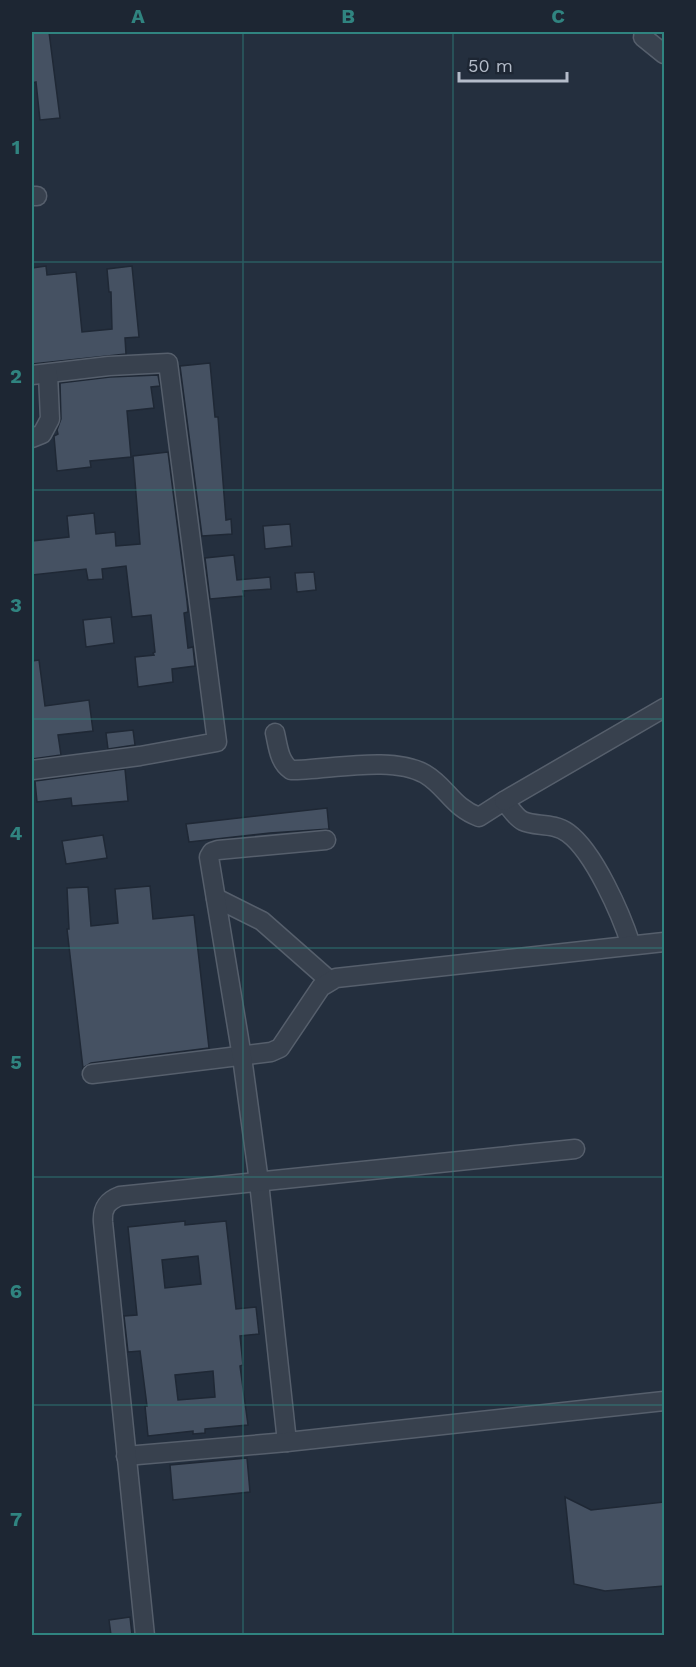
<svg xmlns="http://www.w3.org/2000/svg" width="696" height="1667" font-family="'Work Sans',sans-serif">
<rect width="100%" height="100%" fill="#242f3e"/>
<!-- building -->
<g fill="#455162" stroke="#1f2835" stroke-width="1.5" fill-rule="evenodd">
<path d="M 32,32 L 49,32 L 60,118 L 40,120 L 36,82 L 32,83 Z"/>
<path d="M 46,266 L 47,275 L 76,272 L 82,332 L 112,329 L 111,292 L 109,292 L 107,269 L 132,266 L 139,337 L 125,338 L 126,354 L 32,364 L 32,268 Z"/>
<path d="M 210,363 L 215,417 L 218,417 L 226,520 L 231,519 L 232,534 L 202,536 L 180,366 Z"/>
<path d="M 158,375 L 160,386 L 151,387 L 154,408 L 127,411 L 131,457 L 90,461 L 91,467 L 57,471 L 54,436 L 58,434 L 57,430 L 61,419 L 60,383 L 110,377 Z"/>
<path d="M 168,452 L 187,601 L 188,612 L 184,613 L 188,648 L 193,647 L 195,666 L 172,669 L 173,682 L 138,687 L 135,657 L 154,655 L 153,653 L 155,652 L 151,615 L 132,617 L 126,566 L 102,569 L 103,579 L 88,580 L 86,569 L 32,575 L 32,541 L 69,537 L 67,516 L 94,513 L 96,534 L 115,532 L 116,546 L 140,544 L 133,456 Z"/>
<path d="M 290,524 L 292,546 L 265,549 L 263,526 Z"/>
<path d="M 234,555 L 237,580 L 270,577 L 271,589 L 243,591 L 244,596 L 210,599 L 205,558 Z"/>
<path d="M 314,572 L 316,590 L 297,592 L 295,573 Z"/>
<path d="M 111,617 L 114,643 L 86,647 L 83,620 Z"/>
<path d="M 39,660 L 45,706 L 89,700 L 93,731 L 58,735 L 61,755 L 32,759 L 32,661 Z"/>
<path d="M 133,730 L 135,745 L 108,749 L 106,733 Z"/>
<path d="M 125,769 L 128,801 L 72,806 L 71,798 L 37,802 L 35,781 Z"/>
<path d="M 327,808 L 329,829 L 270,833 L 189,842 L 186,824 Z"/>
<path d="M 103,835 L 107,858 L 66,864 L 62,841 Z"/>
<path d="M 150,886 L 153,919 L 194,915 L 209,1048 L 91,1063 L 83,1068 L 67,929 L 69,929 L 67,888 L 88,887 L 91,926 L 118,923 L 115,889 Z"/>
<path d="M 185,1221 L 185,1225 L 226,1221 L 236,1309 L 256,1307 L 259,1334 L 240,1336 L 243,1365 L 240,1366 L 248,1425 L 205,1429 L 205,1433 L 193,1434 L 193,1431 L 148,1436 L 145,1406 L 147,1406 L 140,1351 L 128,1352 L 124,1316 L 137,1315 L 128,1227 ZM 198,1256 L 201,1284 L 165,1288 L 162,1260 ZM 213,1371 L 215,1397 L 178,1400 L 175,1375 Z"/>
<path d="M 247,1458 L 250,1492 L 173,1500 L 170,1465 Z"/>
<path d="M 565,1497 L 591,1510 L 664,1502 L 664,1586 L 605,1591 L 574,1584 Z"/>
<path d="M 130,1617 L 132,1635 L 111,1635 L 109,1620 Z"/>
</g>
<g fill="none" stroke-linecap="round" stroke-linejoin="round">
<!-- minor casing -->
<g stroke="#565f6c" stroke-width="21">
<g id="minor">
<path d="M 643,37 L 664,54"/>
<path d="M 32,196 L 37,196"/>
<path d="M 32,375 L 109,366 L 168,363 L 217,742 L 140,756 L 32,770"/>
<path d="M 32,438 L 42,434 L 50,419 L 48,374"/>
<path d="M 275,733 C 278,746 279,762 291,770 C 329,770 392,755 425,774 C 447,787 452,807 479,817 L 504,801 C 509,806 516,818 523,821 C 535,827 553,822 568,833 C 594,852 621,914 631,945"/>
<path d="M 504,801 L 664,708"/>
<path d="M 216,898 L 262,921 L 329,980"/>
<path d="M 92,1074 L 271,1052 L 280,1048 L 321,987 L 336,978 L 664,942"/>
<path d="M 287,1442 L 259,1182 L 242,1057 L 209,857 L 212,852 L 218,850 L 326,840"/>
<path d="M 126,1456 L 287,1442 L 664,1401"/>
<path d="M 145,1636 L 103,1222 C 102,1208 107,1201 120,1196 L 575,1149"/>
</g>
</g>
<!-- minor -->
<use href="#minor" stroke="#38414e" stroke-width="18"/>
</g>
<!-- grid -->
<path fill="none" stroke="#308480" stroke-width="1.5" stroke-opacity="0.55" d="M 243,32 L 243,1636M 453,32 L 453,1636M 32,262 L 664,262M 32,490 L 664,490M 32,719 L 664,719M 32,948 L 664,948M 32,1177 L 664,1177M 32,1405 L 664,1405"/>
<!-- border -->
<rect width="696" height="1667" fill="none" stroke="#1d2633" stroke-width="66"/>
<!-- scale -->
<path d="M459 72v9h108v-9" fill="none" stroke="#b4bcc9" stroke-width="3"/>
<text x="468" y="72" font-size="18" fill="#b4bcc9" stroke="#1d2633" stroke-width="4.5" paint-order="stroke">50 m</text>
<rect x="33" y="33" width="630" height="1601" fill="none" stroke="#308480" stroke-width="2"/>
<g font-size="20" text-anchor="middle" font-weight="bold" fill="#308480">
<text x="138" y="23">A</text>
<text x="348" y="23">B</text>
<text x="558" y="23">C</text>
<text x="16" y="154">1</text>
<text x="16" y="383">2</text>
<text x="16" y="612">3</text>
<text x="16" y="840">4</text>
<text x="16" y="1069">5</text>
<text x="16" y="1298">6</text>
<text x="16" y="1526">7</text>
</g>
</svg>
